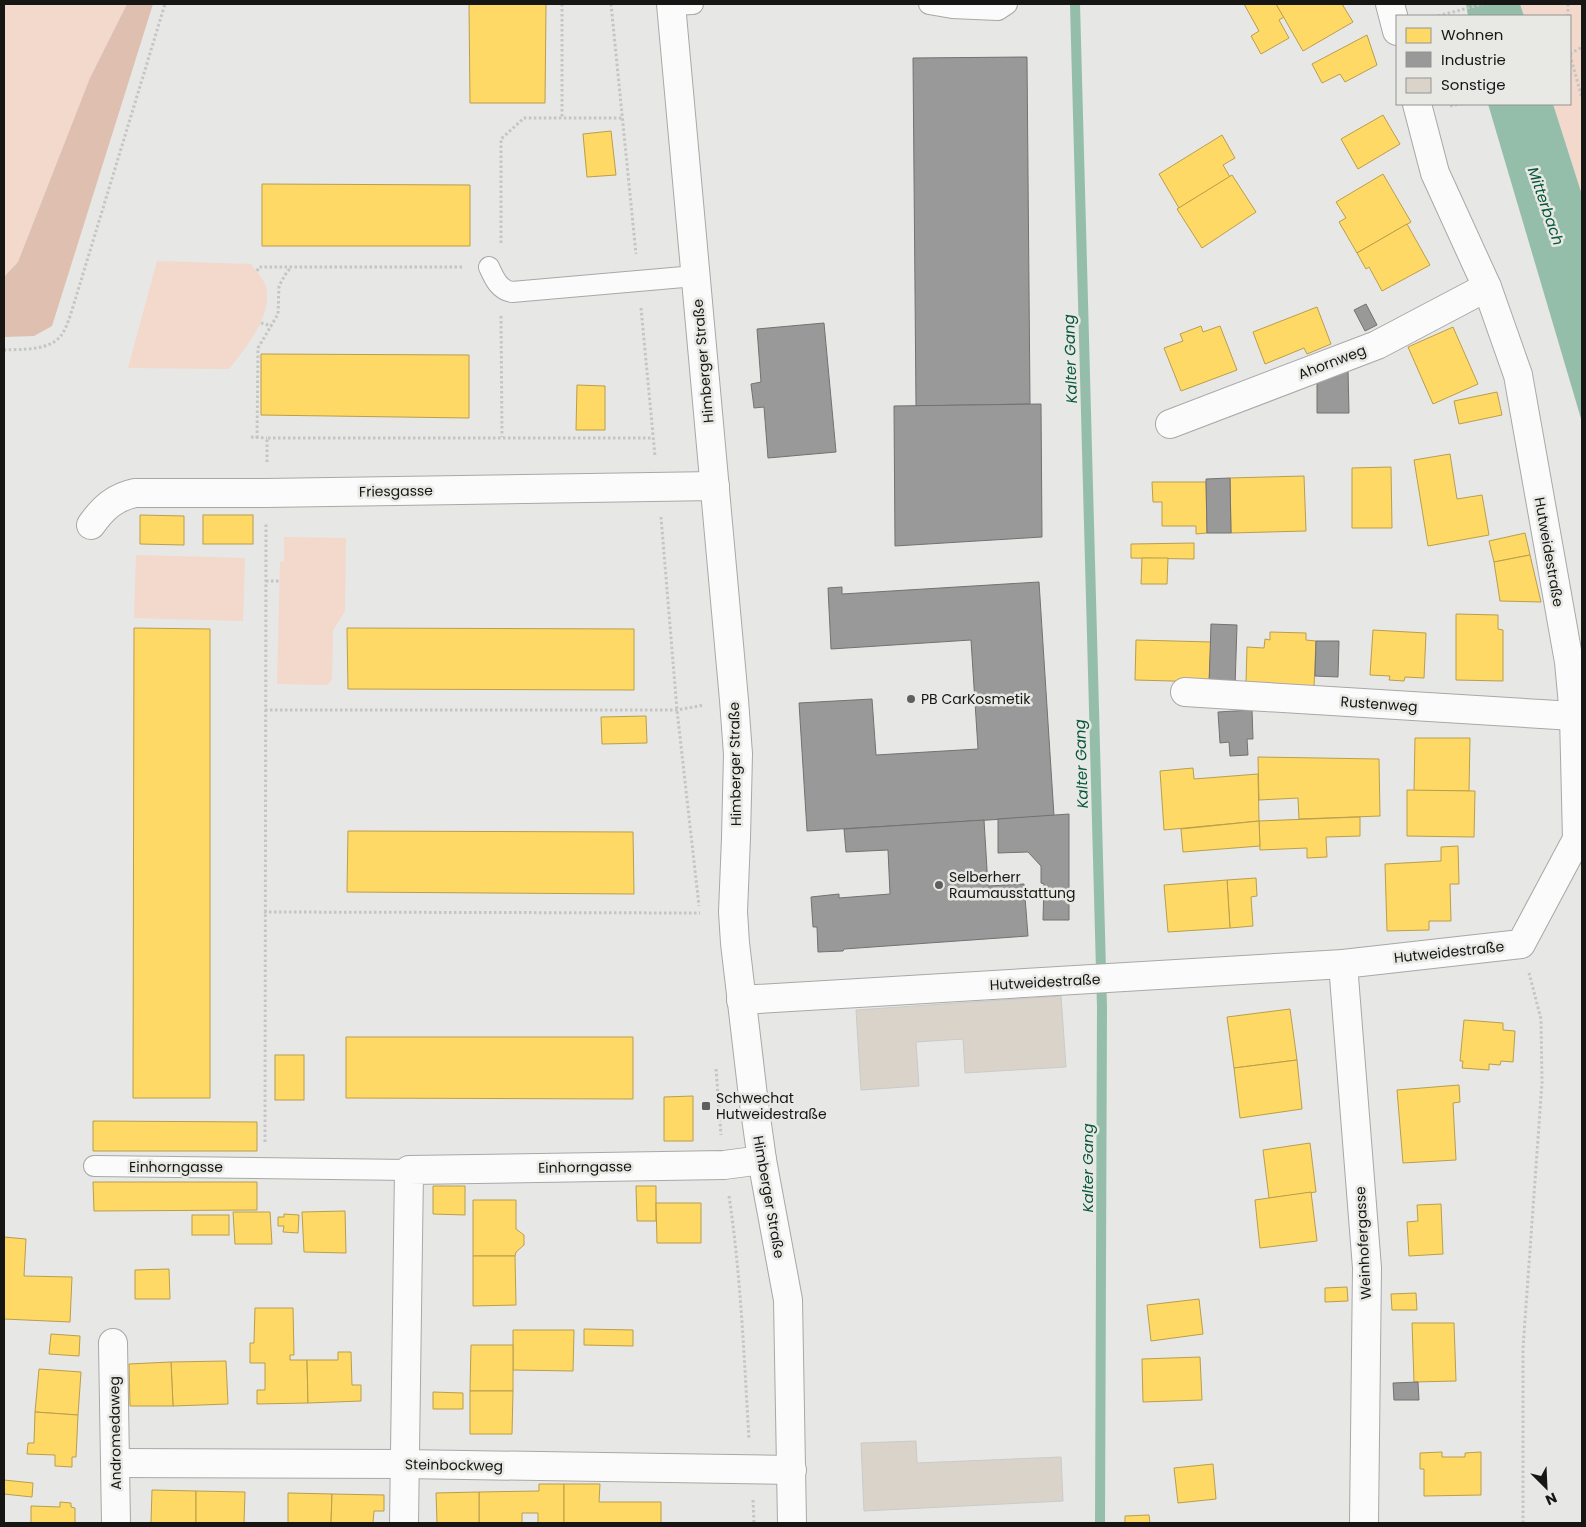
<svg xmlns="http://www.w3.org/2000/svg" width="1586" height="1527" font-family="Poppins,sans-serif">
<rect width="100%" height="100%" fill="#e7e7e5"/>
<!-- green -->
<g fill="#f3d8cc">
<path d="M 4,4 L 127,4 L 90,78 L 18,262 L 4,277 Z"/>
<path d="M 1520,4 L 1582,4 L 1582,195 L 1553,104 L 1570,104 L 1570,16 L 1524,16 Z"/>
<path d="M 157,261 L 251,264 C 256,271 264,279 266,287 C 273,315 245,349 229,369 L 128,368 Z"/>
<path d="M 284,537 L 346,538 L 345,611 L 333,630 L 332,680 L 327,685 L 277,684 L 280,562 L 284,561 Z"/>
<path d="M 136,555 L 245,558 L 243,621 L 134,618 Z"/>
</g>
<!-- forest -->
<path fill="#debfb0" d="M 127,4 L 153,4 L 52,326 L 34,336 L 4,337 L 4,277 L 18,262 L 90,78 Z"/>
<!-- water -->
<g fill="#94beaa">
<path d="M 1466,4 L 1520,4 L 1524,16 L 1468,16 Z"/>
<path d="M 1488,104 L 1553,104 L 1582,195 L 1582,422 Z"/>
</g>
<!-- homes -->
<g fill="#ffd966" stroke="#b99e4d">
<path d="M 469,4 L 546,4 L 545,103 L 470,103 Z"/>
<path d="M 1244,4 L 1276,4 L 1284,17 L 1279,20 L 1289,38 L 1261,54 L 1251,36 L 1259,31 Z"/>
<path d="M 1276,4 L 1342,4 L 1353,22 L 1303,51 Z"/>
<path d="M 1367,35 L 1377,65 L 1345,82 L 1340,74 L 1322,83 L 1312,64 Z"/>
<path d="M 1383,115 L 1400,144 L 1358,169 L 1341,139 Z"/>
<path d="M 611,131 L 616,175 L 587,177 L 583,134 Z"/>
<path d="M 1222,135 L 1235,158 L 1223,165 L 1230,177 L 1179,208 L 1159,174 Z"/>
<path d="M 1383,174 L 1411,222 L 1357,253 L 1339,222 L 1346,218 L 1336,202 Z"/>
<path d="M 1232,175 L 1256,212 L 1202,248 L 1177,209 Z"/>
<path d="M 262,184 L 470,185 L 470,246 L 262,246 Z"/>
<path d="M 1407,224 L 1430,265 L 1382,291 L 1369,267 L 1366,269 L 1357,253 Z"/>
<path d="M 1317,307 L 1331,344 L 1307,354 L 1304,348 L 1265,364 L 1253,332 Z"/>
<path d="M 1201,326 L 1203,332 L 1220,326 L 1237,370 L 1181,391 L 1164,348 L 1183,341 L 1180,334 Z"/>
<path d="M 1453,327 L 1478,384 L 1433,404 L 1408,347 Z"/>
<path d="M 261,354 L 469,355 L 469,418 L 261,415 Z"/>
<path d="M 577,385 L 605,386 L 605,430 L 576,430 Z"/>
<path d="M 1497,392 L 1502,415 L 1459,424 L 1454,401 Z"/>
<path d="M 1450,454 L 1457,499 L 1482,495 L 1489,535 L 1428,546 L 1414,460 Z"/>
<path d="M 1391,467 L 1392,528 L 1352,528 L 1352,468 Z"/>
<path d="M 1304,476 L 1306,531 L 1231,533 L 1230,478 Z"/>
<path d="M 1152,482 L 1206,482 L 1207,533 L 1196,534 L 1196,526 L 1162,526 L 1162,502 L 1153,502 Z"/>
<path d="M 140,515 L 184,516 L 184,545 L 140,544 Z"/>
<rect x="203" y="515" width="50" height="29"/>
<path d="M 1525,533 L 1530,555 L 1494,562 L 1489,541 Z"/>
<path d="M 1194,543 L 1194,559 L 1131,558 L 1131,544 Z"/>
<path d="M 1530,555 L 1541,602 L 1500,601 L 1494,562 Z"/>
<path d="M 1142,558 L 1168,558 L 1167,584 L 1141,584 Z"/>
<path d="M 1456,614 L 1498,615 L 1498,629 L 1503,630 L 1503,681 L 1456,680 Z"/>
<path d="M 134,628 L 210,629 L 210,1098 L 133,1098 Z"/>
<path d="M 347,628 L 634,629 L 634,690 L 348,689 Z"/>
<path d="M 1373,630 L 1426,633 L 1424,678 L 1405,677 L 1404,681 L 1389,680 L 1390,676 L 1370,675 Z"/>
<path d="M 1270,632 L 1306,633 L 1306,640 L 1316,641 L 1314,687 L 1246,684 L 1247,647 L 1264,648 L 1265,639 L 1270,640 Z"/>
<path d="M 1136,640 L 1211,642 L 1209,682 L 1135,680 Z"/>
<path d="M 646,716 L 647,743 L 602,744 L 601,717 Z"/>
<path d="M 1415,738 L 1470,738 L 1469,791 L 1414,791 Z"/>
<path d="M 1258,757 L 1379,759 L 1380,816 L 1299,819 L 1298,798 L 1259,800 Z"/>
<path d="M 1193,768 L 1194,779 L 1258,774 L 1259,821 L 1164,830 L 1160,771 Z"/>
<path d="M 1407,790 L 1475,791 L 1474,837 L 1407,836 Z"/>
<path d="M 1360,817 L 1360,836 L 1326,837 L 1327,857 L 1307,858 L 1307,848 L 1260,850 L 1259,821 Z"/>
<path d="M 1259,821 L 1260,846 L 1183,852 L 1181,829 Z"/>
<path d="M 348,831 L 633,832 L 634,894 L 347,892 Z"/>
<path d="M 1458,846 L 1459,884 L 1450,884 L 1451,921 L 1429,921 L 1429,930 L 1387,931 L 1385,864 L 1441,861 L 1441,847 Z"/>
<path d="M 1256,878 L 1257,896 L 1251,897 L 1253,926 L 1230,928 L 1227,880 Z"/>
<path d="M 1227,880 L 1230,928 L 1168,932 L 1164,885 Z"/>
<path d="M 1290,1009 L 1297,1060 L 1234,1068 L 1227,1017 Z"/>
<path d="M 1464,1020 L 1503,1023 L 1503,1030 L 1515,1031 L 1513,1062 L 1501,1061 L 1500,1065 L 1489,1064 L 1489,1070 L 1462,1068 L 1463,1061 L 1460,1061 Z"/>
<path d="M 346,1037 L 633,1037 L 633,1099 L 346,1098 Z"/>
<rect x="275" y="1055" width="29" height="45"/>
<path d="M 1297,1060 L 1302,1109 L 1240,1118 L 1234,1068 Z"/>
<path d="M 1459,1085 L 1460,1102 L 1453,1103 L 1456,1160 L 1403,1163 L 1397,1090 Z"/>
<path d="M 693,1096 L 693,1141 L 664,1141 L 664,1097 Z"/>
<path d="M 93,1121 L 257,1122 L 257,1151 L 93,1151 Z"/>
<path d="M 1310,1143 L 1316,1192 L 1269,1198 L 1263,1150 Z"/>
<path d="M 93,1182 L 257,1182 L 257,1210 L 94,1211 Z"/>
<path d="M 433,1186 L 465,1186 L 465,1215 L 433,1214 Z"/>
<path d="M 636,1186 L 656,1186 L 656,1221 L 637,1221 Z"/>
<path d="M 1311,1192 L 1317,1241 L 1260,1248 L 1255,1200 Z"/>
<path d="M 473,1200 L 516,1200 L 516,1229 L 524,1235 L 524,1245 L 516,1252 L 515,1256 L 473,1256 Z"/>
<path d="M 656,1203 L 701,1203 L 701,1243 L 657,1243 Z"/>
<path d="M 1441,1204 L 1443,1254 L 1409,1256 L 1407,1222 L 1418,1221 L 1417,1205 Z"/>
<path d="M 345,1211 L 346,1253 L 304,1252 L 302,1212 Z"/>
<path d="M 233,1212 L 270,1212 L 272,1244 L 235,1244 Z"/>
<path d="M 284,1214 L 299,1215 L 298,1233 L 283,1232 L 284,1226 L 278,1226 L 278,1217 L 284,1217 Z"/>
<rect x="192" y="1215" width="37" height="20"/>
<path d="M 4,1237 L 26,1239 L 24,1276 L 72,1277 L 70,1322 L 4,1319 Z"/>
<path d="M 473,1256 L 515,1256 L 516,1305 L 473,1306 Z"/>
<path d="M 169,1269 L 170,1299 L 135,1299 L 135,1270 Z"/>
<path d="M 1347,1287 L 1348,1301 L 1325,1302 L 1325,1288 Z"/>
<path d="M 1416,1293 L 1417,1310 L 1392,1310 L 1391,1294 Z"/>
<path d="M 1199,1299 L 1203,1334 L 1151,1341 L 1147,1305 Z"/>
<path d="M 255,1308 L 293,1308 L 294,1355 L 290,1355 L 290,1360 L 307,1360 L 308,1403 L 257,1404 L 257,1390 L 265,1390 L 265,1363 L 250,1363 L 250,1343 L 254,1343 Z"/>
<path d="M 1412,1323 L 1454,1323 L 1456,1381 L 1414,1382 Z"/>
<path d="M 584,1329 L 633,1330 L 633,1346 L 584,1345 Z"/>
<path d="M 513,1330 L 574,1330 L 573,1371 L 513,1370 Z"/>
<path d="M 51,1334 L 80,1336 L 79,1356 L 49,1354 Z"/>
<path d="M 471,1345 L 513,1345 L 513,1391 L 470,1391 Z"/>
<path d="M 338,1352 L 351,1352 L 352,1385 L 361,1385 L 361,1401 L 308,1403 L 307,1360 L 338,1360 Z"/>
<path d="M 1200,1357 L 1202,1400 L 1143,1402 L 1142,1359 Z"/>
<path d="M 226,1361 L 228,1404 L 173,1406 L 171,1362 Z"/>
<path d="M 171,1362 L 173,1406 L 130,1406 L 129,1364 Z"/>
<path d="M 39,1369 L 81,1372 L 78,1415 L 35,1412 Z"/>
<path d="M 470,1391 L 513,1391 L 512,1434 L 470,1434 Z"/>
<path d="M 433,1392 L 463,1393 L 463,1409 L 433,1409 Z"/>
<path d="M 35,1412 L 78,1415 L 76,1457 L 72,1457 L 72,1467 L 55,1466 L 55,1455 L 27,1454 L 28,1443 L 34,1443 Z"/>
<path d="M 1442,1452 L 1442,1457 L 1465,1457 L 1465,1453 L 1481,1452 L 1481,1495 L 1424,1496 L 1424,1469 L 1420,1469 L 1420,1453 Z"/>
<path d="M 1213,1464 L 1216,1499 L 1178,1503 L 1174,1468 Z"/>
<path d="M 4,1480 L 33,1483 L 32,1497 L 4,1494 Z"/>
<path d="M 539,1484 L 564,1484 L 564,1523 L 538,1523 L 538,1513 L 522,1513 L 522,1523 L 479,1523 L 479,1492 L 539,1491 Z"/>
<path d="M 564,1484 L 600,1484 L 599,1502 L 661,1502 L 661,1523 L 564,1523 Z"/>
<path d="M 152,1490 L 196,1491 L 196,1523 L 151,1523 Z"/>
<path d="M 196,1491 L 245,1492 L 244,1523 L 196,1523 Z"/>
<path d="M 479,1492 L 479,1523 L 437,1523 L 436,1493 Z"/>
<path d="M 288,1493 L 332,1494 L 331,1523 L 288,1523 Z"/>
<path d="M 332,1494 L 384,1495 L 384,1511 L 374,1511 L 373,1523 L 331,1523 Z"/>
<path d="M 60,1502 L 71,1503 L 71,1507 L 75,1508 L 75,1523 L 31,1523 L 31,1506 L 60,1507 Z"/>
<path d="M 1149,1515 L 1150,1523 L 1125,1523 L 1125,1516 Z"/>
</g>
<!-- industry -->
<g fill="#999" stroke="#727271">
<path d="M 1027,57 L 1030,404 L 916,406 L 913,58 Z"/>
<path d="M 1366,304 L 1377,325 L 1365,331 L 1354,310 Z"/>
<path d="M 824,323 L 836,452 L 768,458 L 764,407 L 754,408 L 751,384 L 761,382 L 757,329 Z"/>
<path d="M 1348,369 L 1349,413 L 1317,413 L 1317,383 Z"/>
<path d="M 1041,404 L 1042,537 L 895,546 L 894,406 Z"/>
<path d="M 1230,478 L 1231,533 L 1207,533 L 1206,479 Z"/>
<path d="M 1039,582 L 1054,816 L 807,831 L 799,703 L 872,699 L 876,755 L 978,749 L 971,640 L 831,649 L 828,588 L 842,587 L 842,594 Z"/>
<path d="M 1211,624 L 1237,625 L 1235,687 L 1209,686 Z"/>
<path d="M 1316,641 L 1339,641 L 1338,677 L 1315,676 Z"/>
<path d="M 1252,710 L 1253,739 L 1247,739 L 1248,755 L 1230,756 L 1229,742 L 1220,743 L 1218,712 Z"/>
<path d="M 1069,814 L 1069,920 L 1043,920 L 1044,884 L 1041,883 L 1041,866 L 1028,852 L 998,853 L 998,819 Z"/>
<path d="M 984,820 L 988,886 L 1024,884 L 1028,936 L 844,949 L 843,951 L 818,952 L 817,927 L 813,927 L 811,897 L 839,894 L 839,898 L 890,894 L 888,850 L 846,852 L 844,829 Z"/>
<path d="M 1418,1382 L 1419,1400 L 1394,1400 L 1393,1383 Z"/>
</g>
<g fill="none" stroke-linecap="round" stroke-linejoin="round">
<!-- stream -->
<path stroke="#94beaa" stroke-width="10" d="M 1075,4 L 1102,1007 L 1100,1523"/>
</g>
<!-- building -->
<g fill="#dad3c9" stroke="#cacac9">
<path d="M 1061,996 L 1066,1067 L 965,1073 L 963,1039 L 916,1042 L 919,1086 L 861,1090 L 856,1010 Z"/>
<path d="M 916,1441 L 917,1463 L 1061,1457 L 1063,1501 L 864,1511 L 861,1443 Z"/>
</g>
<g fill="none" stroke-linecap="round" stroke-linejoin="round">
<!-- service casing -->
<g stroke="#a8a8a6" stroke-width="22">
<g id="service">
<path d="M 929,4 L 952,8 L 998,10 L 1007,4"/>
<path d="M 671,5 L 693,4"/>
<path d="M 489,267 C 494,278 499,290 512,292 L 695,276"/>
<path d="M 94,1166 L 409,1170"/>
</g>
</g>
<!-- minor casing -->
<g stroke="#a8a8a6" stroke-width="30">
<g id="minor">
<path d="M 1390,4 L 1397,31"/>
<path d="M 1170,424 L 1377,345 L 1487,287"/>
<path d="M 91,525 C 103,508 115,497 135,493 L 266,493 L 715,486"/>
<path d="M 1185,692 L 1574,716"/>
<path d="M 1343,964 L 1367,1268 L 1364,1523"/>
<path d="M 741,1000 L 1343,964 L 1521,944 L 1577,839 L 1574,716 L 1569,662 L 1518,375 L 1487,287 L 1435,173 L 1417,104"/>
<path d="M 113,1343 L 116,1523"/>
<path d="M 115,1463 L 404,1464 L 792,1470"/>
<path d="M 404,1523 L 409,1170 L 724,1165 L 762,1160"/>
</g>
</g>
<!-- secondary casing -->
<g stroke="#a8a8a6" stroke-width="30">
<path id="secondary" d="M 671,4 L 734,700 L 738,754 L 736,838 L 733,912 L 735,943 L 753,1096 L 762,1160 L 788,1300 L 792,1523"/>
</g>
<!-- path -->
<g stroke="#c5c5c4" stroke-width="3" stroke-dasharray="2.5 2.5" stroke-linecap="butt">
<path d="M 562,4 L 562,117"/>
<path d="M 611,4 L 636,254"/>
<path d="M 1568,4 L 1568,16"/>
<path d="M 1438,16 L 1483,4"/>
<path d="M 1570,54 L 1582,47"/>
<path d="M 1570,55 L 1582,98"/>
<path d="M 1450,106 L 1459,104"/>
<path d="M 501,243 L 501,139 L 524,118 L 623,118"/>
<path d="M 257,271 L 259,267 L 463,267"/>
<path d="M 641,308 L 655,456"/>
<path d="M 501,316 L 502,437"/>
<path d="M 261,323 L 272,326"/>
<path d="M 4,350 C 21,349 47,351 60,337 C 68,327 72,309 76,297 L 165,4"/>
<path d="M 251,437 L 267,438"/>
<path d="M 257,438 L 258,348 L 278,314 L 279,286 L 285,275 L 291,267"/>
<path d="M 267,462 L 267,438 L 653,438"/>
<path d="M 661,517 L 677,710 L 699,906"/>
<path d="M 266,581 L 280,581"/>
<path d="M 265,710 L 677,710 L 704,705"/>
<path d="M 264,912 L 700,913"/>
<path d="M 716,1069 L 721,1135"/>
<path d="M 265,1142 L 266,523"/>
<path d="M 729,1196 C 741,1276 744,1358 749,1439"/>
<path d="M 753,1500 L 754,1523"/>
<path d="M 1523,1523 L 1523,1348 L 1542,1083 L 1541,1019 L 1529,973"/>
</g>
<!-- service -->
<use href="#service" stroke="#fbfbfb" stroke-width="20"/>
<!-- minor -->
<use href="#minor" stroke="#fbfbfb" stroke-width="28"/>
<!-- secondary -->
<use href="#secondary" stroke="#fbfbfb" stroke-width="28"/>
</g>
<!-- markers -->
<g fill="#5f5f5d" stroke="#e8e8e4" stroke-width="2">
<circle cx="911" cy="699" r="5"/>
<circle cx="939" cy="885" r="5"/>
<rect x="701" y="1101" width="10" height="10" rx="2.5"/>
</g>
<g text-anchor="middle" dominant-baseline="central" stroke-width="5" stroke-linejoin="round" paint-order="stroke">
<!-- street labels -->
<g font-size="14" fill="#161614" stroke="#e8e8e4">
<text transform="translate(703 361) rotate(-95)">Himberger Straße</text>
<text transform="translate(1332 362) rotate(-21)">Ahornweg</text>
<text transform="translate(396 491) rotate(-1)">Friesgasse</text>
<text transform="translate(1549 552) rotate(80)">Hutweidestraße</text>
<text transform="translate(1379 704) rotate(4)">Rustenweg</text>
<text transform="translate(735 764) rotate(-91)">Himberger Straße</text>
<text transform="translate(1449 952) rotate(-6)">Hutweidestraße</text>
<text transform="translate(1045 982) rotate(-3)">Hutweidestraße</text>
<text x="176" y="1167">Einhorngasse</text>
<text transform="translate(585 1167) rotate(-1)">Einhorngasse</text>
<text transform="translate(769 1197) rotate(80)">Himberger Straße</text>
<text transform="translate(1363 1243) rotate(-93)">Weinhofergasse</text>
<text transform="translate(115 1433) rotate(-91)">Andromedaweg</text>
<text transform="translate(454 1465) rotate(1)">Steinbockweg</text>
</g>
<!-- poi labels -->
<g font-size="14" fill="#161614" stroke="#e8e8e4" text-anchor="start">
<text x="921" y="699">PB CarKosmetik</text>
<text x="949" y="877">Selberherr<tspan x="949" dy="16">Raumausstattung</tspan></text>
<text x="716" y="1098">Schwechat<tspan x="716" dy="16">Hutweidestraße</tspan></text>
</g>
<!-- water labels -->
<g font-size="15" font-style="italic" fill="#07573b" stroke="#e8e8e4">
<text transform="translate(1546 206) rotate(71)">Mitterbach</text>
<text transform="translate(1070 359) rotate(-92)">Kalter Gang</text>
<text transform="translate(1081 764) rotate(-92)">Kalter Gang</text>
<text transform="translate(1087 1168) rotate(-90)">Kalter Gang</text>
</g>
</g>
<!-- border -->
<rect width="1586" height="1527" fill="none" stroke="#161614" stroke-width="10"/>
<!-- legend -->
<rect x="1396" y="15" width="175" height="90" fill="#e8e8e4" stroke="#949491"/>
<rect x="1406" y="28" width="25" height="15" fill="#ffd966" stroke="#949491"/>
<text x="1441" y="40" font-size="15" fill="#161614">Wohnen</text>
<rect x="1406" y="52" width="25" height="15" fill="#999999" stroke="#949491"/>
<text x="1441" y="65" font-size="15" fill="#161614">Industrie</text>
<rect x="1406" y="78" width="25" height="15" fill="#dad3c9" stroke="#949491"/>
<text x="1441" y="90" font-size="15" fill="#161614">Sonstige</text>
<!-- north arrow -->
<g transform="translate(1546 1487) rotate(156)" stroke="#e8e8e4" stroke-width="4" paint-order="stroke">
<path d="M0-4L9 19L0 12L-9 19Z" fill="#161614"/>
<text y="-8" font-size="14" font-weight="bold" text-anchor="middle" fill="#161614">N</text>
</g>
</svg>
